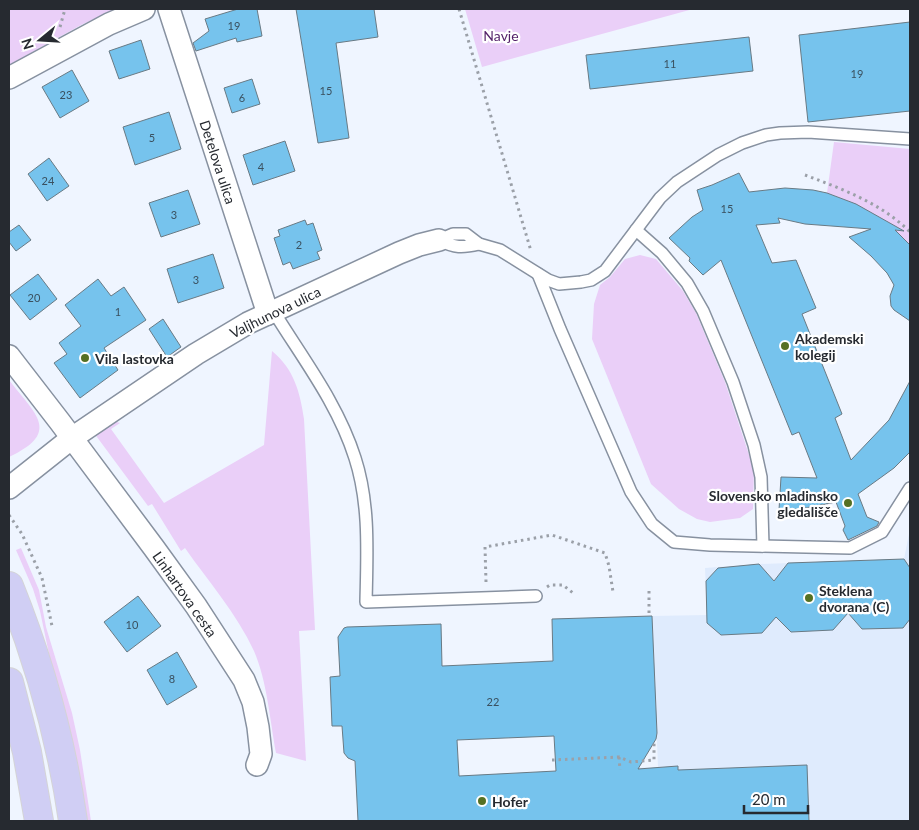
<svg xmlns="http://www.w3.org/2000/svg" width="919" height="830" font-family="Lato,sans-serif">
<rect width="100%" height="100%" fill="#eff5ff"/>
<!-- built -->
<path fill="#dfebfd" d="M 910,514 L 910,821 L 607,821 L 605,769 L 658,767 L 652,616 L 707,615 L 705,568 L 759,564 L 904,559 L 910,529 Z"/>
<!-- green -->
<g fill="#eacff8">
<path d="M 9,9 L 115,9 L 81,25 L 9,65 Z"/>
<path d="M 465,9 L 693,9 L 482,67 Z"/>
<path d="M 834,142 L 910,149 L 910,246 C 888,219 859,204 827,193 Z"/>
<path d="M 640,255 L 656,259 L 683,291 L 696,313 L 725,382 L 754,470 L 753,509 L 740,518 L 710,522 L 697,519 L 679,509 L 651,484 L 592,339 L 594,304 L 600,285 L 610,277 L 625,259 Z"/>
<path d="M 272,351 C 294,369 300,392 304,419 L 315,630 L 299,631 L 306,761 L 276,753 C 270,720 267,681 254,651 C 237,614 208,581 185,548 L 181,551 L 152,504 L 148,506 L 94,433 L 114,421 L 120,423 L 111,429 L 164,503 L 264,445 Z"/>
<path d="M 9,380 C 34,413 63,432 9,457 Z"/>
<path d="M 21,548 L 39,590 L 46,627 L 72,713 L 80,750 L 91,821 L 84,821 L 40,611 L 33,589 L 16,550 Z"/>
</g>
<!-- building -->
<g fill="#76c3ed" stroke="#697a84" fill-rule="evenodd">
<path d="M 238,9 L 257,9 L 262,36 L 237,42 L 236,38 L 196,51 L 193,43 L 209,31 L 205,19 Z"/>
<path d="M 296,9 L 374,9 L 378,37 L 336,43 L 349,138 L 318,143 Z"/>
<path d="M 910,22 L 910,111 L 808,122 L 799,35 Z"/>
<path d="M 749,37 L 753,71 L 590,89 L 586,55 Z"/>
<path d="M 141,40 L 150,69 L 119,79 L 109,51 Z"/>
<path d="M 72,70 L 89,101 L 60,118 L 42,87 Z"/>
<path d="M 252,79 L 260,104 L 232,113 L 224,88 Z"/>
<path d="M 169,112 L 181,149 L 135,165 L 123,127 Z"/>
<path d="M 285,141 L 295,171 L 253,185 L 243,155 Z"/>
<path d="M 49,158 L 69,186 L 47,201 L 28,174 Z"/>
<path d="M 739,173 L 749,192 L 785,188 L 813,190 L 827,193 L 856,204 L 904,231 L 895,230 L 910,245 L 910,321 L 894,310 L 891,306 L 890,296 L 894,285 L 887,273 L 871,256 L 849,237 L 871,229 L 805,224 L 778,218 L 780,223 L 756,225 L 772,263 L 796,260 L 816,308 L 802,314 L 842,414 L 835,418 L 851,460 L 889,420 L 910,381 L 910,452 L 894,468 L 858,494 L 867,517 L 879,522 L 877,526 L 848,540 L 843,530 L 845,526 L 836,502 L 800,509 L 779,510 L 781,477 L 817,478 L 799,432 L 792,435 L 721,260 L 703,275 L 689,261 L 690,258 L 669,238 L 692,217 L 703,210 L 697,190 L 712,185 Z"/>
<path d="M 188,190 L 200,224 L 161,237 L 149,203 Z"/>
<path d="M 305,220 L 307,225 L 313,223 L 322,250 L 317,252 L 320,259 L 293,269 L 290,262 L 283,265 L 274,238 L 280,236 L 278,230 Z"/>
<path d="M 19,225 L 31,240 L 16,251 L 9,242 L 9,232 Z"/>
<path d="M 213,254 L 224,288 L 178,303 L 167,269 Z"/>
<path d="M 38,274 L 57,299 L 30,320 L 10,295 Z"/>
<path d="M 98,279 L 111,296 L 124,287 L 146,320 L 104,348 L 118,370 L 80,398 L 54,363 L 67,354 L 59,343 L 81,326 L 65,305 Z"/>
<path d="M 163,319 L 181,347 L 167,357 L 149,329 Z"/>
<path d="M 904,559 L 910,568 L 910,619 L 903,628 L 862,629 L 848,613 L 833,630 L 791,632 L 776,617 L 762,633 L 721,635 L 707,623 L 706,581 L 718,568 L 759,564 L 774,581 L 788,563 Z"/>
<path d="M 138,596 L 161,626 L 127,652 L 104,622 Z"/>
<path d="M 652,616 L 657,733 L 656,739 L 638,769 L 678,766 L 678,770 L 807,765 L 809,821 L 358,821 L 355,761 L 348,758 L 344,753 L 342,726 L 332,726 L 330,677 L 340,676 L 338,637 L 344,628 L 347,627 L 441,624 L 442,666 L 553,661 L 552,619 ZM 554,736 L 556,771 L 459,776 L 457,740 Z"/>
<path d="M 177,652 L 197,687 L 167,705 L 147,670 Z"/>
</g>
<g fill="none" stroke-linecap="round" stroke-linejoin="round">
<!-- service casing -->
<g stroke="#8791a0" stroke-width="14">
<g id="service">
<path d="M 636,230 L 662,253 L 687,283 L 703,311 L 733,382 L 754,445 L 761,477 L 763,546"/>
<path d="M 439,240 L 453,234 L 466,234 L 479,244 L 500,250 L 548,280 L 559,284 L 581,282 L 591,280 L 605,271 L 660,198 L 677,182 L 718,155 L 742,143 L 766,135 L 780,133 L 808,132 L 910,139"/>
<path d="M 439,240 C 455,248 462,248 479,244"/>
<path d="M 538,274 L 560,329 L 631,492 L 652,524 L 674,542 L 710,545 L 850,548 L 882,532 L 910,488"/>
<path d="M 274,312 C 303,359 338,404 355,458 C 370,504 367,554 366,602 L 536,596"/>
</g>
</g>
<!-- minor casing -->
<g stroke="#8791a0" stroke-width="24">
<g id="minor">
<path d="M 169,9 L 268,314"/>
<path d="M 9,78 L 109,24 L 144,9"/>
<path d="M 9,356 L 60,422 L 154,548 L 196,606 L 244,680 L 253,702 L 258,727 L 261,754 L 257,765"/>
<path d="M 9,488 L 72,438 L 196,354 L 248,323 L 399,253 L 419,245 L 439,240"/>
</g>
</g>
<!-- primary casing -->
<g stroke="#d4d4d6" stroke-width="30">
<g id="primary">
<path d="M 9,586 C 40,663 61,738 73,821"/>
<path d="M 9,682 L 27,752 L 39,821"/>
</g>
</g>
<!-- path -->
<g stroke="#9ba0a8" stroke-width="3" stroke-dasharray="2.5 4" stroke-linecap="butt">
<path d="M 459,9 L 531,251"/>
<path d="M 60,27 L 65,9"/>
<path d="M 805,175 C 842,189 881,203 910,232"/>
<path d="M 9,515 L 22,534 L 42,578 L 52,626"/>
<path d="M 486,582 L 485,547 L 552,535 L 605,553 L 609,566 L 613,592"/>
<path d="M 547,587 L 550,585 L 563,585 L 573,593"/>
<path d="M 649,591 L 649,616"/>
<path d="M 619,757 L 620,770"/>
<path d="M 552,760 L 619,757 L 631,762 L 654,760 L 654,743"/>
</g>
<!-- service -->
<use href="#service" stroke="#fff" stroke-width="11"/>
<!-- minor -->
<use href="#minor" stroke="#fff" stroke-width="21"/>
<!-- primary -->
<use href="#primary" stroke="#d0cef4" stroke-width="28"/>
</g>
<!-- markers -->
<g fill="#557023" stroke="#fff" stroke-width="2">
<circle cx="785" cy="346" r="5"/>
<circle cx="85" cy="358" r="5"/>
<circle cx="848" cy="503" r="5"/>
<circle cx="809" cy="598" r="5"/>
<circle cx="482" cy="801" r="5"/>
</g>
<g text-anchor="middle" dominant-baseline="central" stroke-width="4.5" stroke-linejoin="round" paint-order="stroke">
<!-- number labels -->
<g font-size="11" fill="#3a505f">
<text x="234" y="25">19</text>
<text x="670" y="63">11</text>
<text x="857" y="73">19</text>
<text x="326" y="90">15</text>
<text x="66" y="94">23</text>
<text x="242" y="97">6</text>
<text x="152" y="137">5</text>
<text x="261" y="166">4</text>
<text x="48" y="180">24</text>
<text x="727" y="208">15</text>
<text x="174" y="214">3</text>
<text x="299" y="244">2</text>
<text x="196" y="279">3</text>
<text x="34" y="297">20</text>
<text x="118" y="311">1</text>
<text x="132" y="624">10</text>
<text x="172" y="678">8</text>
<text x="493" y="701">22</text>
</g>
<!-- park labels -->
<g font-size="14" fill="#511e67" stroke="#fff">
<text x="501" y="35">Navje</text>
</g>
<!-- street labels -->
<g font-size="14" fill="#262a30" stroke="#fff">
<text transform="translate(218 162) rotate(72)">Detelova ulica</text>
<text transform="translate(275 312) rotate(-26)">Valjhunova ulica</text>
<text transform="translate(185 594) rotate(55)">Linhartova cesta</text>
</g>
<!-- poi labels -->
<g font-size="14" font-weight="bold" fill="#262a30" stroke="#fff" text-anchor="start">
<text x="795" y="338">Akademski<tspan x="795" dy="16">kolegij</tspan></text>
<text x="95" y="358">Vila lastovka</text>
<text x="838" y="495" text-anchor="end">Slovensko mladinsko<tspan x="838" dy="16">gledališče</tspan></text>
<text x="819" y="590">Steklena<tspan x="819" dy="16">dvorana (C)</tspan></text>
<text x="492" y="801">Hofer</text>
</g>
</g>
<!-- border -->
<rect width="919" height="830" fill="none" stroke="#262a30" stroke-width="20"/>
<!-- north arrow -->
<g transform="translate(40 40) rotate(252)" stroke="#ffffff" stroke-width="4" paint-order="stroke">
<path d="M0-4L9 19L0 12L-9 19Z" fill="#262a30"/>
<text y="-8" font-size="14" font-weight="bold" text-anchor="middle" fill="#262a30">N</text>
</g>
<!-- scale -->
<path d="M744 805v8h64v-8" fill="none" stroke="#262a30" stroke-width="2.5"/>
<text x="752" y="805" font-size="15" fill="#262a30" stroke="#ffffff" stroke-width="4" paint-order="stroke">20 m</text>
</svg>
